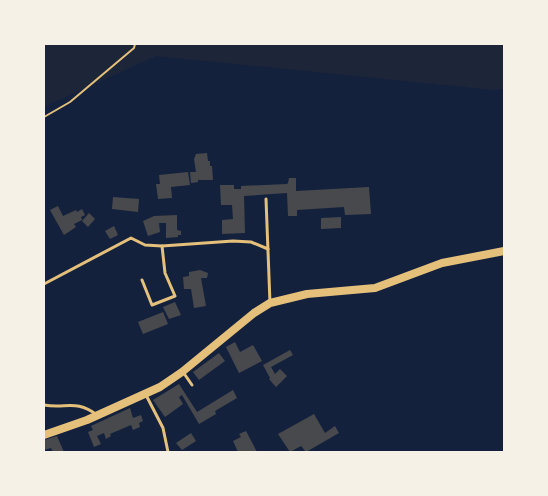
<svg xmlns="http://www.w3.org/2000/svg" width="548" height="496" font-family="Poppins,sans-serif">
<rect width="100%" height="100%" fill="#14213d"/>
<!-- green -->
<path fill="#1d2539" d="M 44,44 L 504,44 L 504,89 L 494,90 L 156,56 L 44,107 Z"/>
<!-- building -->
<g fill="#48494c">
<path d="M 207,153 L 208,161 L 210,161 L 210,166 L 212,166 L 213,180 L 198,180 L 198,182 L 191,183 L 190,172 L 196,172 L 194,159 L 196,154 Z"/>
<path d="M 188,172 L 190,185 L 171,187 L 172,198 L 158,199 L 156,184 L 160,184 L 159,175 Z"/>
<path d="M 289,178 L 296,178 L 296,191 L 369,187 L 371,214 L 345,215 L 344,207 L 297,210 L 297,216 L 288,216 L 287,193 L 244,196 L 245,233 L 222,234 L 222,220 L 233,219 L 232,205 L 221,205 L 220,185 L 234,185 L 234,189 L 241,189 L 241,186 L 287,184 L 288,183 Z"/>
<path d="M 113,197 L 139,199 L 138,212 L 112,209 Z"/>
<path d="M 58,206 L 63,216 L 76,210 L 77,212 L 82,209 L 85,215 L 81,217 L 82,220 L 74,224 L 76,227 L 64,235 L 50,210 Z"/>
<path d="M 89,213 L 95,219 L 88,227 L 82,221 Z"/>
<path d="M 177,215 L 177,230 L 181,231 L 181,235 L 178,235 L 178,237 L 166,238 L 166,223 L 159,223 L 160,232 L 148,236 L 143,221 L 154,216 Z"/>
<path d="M 341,217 L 341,228 L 321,229 L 321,218 Z"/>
<path d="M 114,226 L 118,235 L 110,239 L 105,231 Z"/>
<path d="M 200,270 L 208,273 L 207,278 L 201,278 L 206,306 L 194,308 L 191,289 L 184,289 L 183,277 L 189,276 L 189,272 Z"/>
<path d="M 175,302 L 181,315 L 169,319 L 163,307 Z"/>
<path d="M 163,312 L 168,324 L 143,334 L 138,322 Z"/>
<path d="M 235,342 L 240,352 L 253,345 L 262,361 L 239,373 L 226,347 Z"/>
<path d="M 290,350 L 293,355 L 271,367 L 275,374 L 280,369 L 287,376 L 276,387 L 269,379 L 270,378 L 263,365 Z"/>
<path d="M 219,353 L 225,361 L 199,380 L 193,372 Z"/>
<path d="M 179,384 L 197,412 L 233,390 L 237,398 L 215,411 L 216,414 L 199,424 L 182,395 L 179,397 L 183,404 L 165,417 L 153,400 Z"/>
<path d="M 130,408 L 133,418 L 141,415 L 143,421 L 139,423 L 140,427 L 133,430 L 131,425 L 110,434 L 111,436 L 106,439 L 104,433 L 97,436 L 101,444 L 94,447 L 88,432 L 93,430 L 91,426 Z"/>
<path d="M 314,414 L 325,433 L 335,426 L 339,433 L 306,452 L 301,446 L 290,452 L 278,434 Z"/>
<path d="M 246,431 L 257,452 L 238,452 L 233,441 L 241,437 L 239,434 Z"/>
<path d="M 191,433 L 196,441 L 182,450 L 176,443 Z"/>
<path d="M 57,436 L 64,452 L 53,452 L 51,448 L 44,450 L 44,440 Z"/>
</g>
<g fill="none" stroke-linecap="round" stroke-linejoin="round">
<!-- path -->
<path stroke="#e5c07b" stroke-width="2" d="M 44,117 L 70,102 L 134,48 L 135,44"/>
<!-- service -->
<g stroke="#e5c07b" stroke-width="3">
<path d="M 266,199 L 270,303"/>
<path d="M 142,280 L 152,305 L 175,296 L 165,273 L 162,246"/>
<path d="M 44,284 L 131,238 L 145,245 L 162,246 L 233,241 L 251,242 L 268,249"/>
<path d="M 183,372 L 192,385"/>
<path d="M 146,395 L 163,428 L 168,452"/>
<path d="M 44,405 C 66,409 76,399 97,415"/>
</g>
<!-- tertiary -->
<path stroke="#e5c07b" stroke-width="8" d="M 44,435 L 87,420 L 160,387 L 182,372 L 254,313 L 270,303 L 307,294 L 375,288 L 442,263 L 504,251"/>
</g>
<!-- border -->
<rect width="548" height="496" fill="none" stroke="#f6f1e7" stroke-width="90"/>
</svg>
